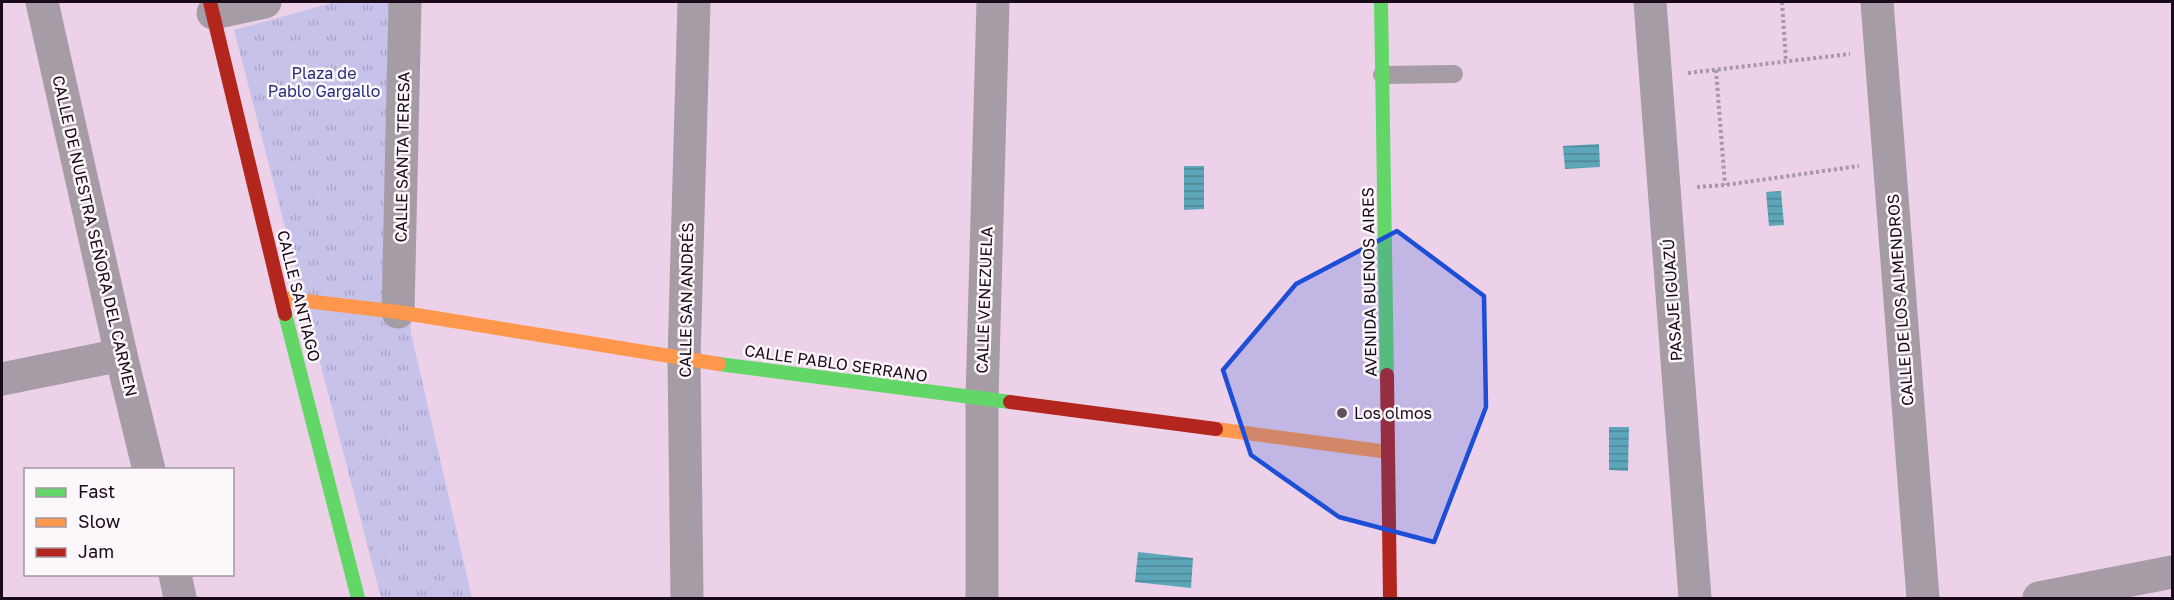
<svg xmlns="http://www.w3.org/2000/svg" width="2174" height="600" font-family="'Golos Text',sans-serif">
<defs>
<pattern id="grass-tufts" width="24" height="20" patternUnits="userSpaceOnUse" patternTransform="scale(1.5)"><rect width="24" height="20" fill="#c6c2ea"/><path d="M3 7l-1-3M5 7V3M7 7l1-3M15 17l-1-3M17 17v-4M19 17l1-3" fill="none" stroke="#aaa5c8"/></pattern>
<pattern id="water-rules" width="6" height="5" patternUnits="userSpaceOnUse" patternTransform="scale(1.5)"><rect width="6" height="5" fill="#5da6ba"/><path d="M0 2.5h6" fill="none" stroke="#4c8596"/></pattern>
</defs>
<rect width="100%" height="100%" fill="#ecd1e8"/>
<!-- grass -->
<path fill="url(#grass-tufts)" d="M 335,2 L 393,2 L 411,333 L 472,598 L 381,598 L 234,30 Z"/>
<!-- water -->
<g fill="url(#water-rules)">
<path d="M 1599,144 L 1600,167 L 1565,169 L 1563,146 Z"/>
<path d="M 1184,166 L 1204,166 L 1204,209 L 1184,210 Z"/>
<path d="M 1781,191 L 1784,225 L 1769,226 L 1766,192 Z"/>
<path d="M 1609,427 L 1629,427 L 1628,471 L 1609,470 Z"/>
<path d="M 1138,552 L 1193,558 L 1191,588 L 1135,582 Z"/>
</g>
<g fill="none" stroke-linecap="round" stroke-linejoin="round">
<!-- path -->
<g stroke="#a698a4" stroke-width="4" stroke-dasharray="3 3" stroke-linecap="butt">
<path d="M 1782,2 L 1786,61"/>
<path d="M 1716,70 L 1725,185"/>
<path d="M 1688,73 L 1850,54"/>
<path d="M 1697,187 L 1725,185 L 1859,166"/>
</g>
<!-- lane -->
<path stroke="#a69ca5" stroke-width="18" d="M 1382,75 L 1454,74"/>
<!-- street -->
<g stroke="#a69ca5" stroke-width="33">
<path d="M 42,2 L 121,355 L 149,470"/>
<path d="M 1650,2 L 1695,598"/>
<path d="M 1877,2 L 1923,598"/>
<path d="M 213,13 L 265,2"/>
<path d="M 398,312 L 405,2"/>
<path d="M 2,379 L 121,355"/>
<path d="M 175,574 L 180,598"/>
<path d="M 687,598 L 684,359 L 694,2"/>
<path d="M 982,598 L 982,398 L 993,2"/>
<path d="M 2039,598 L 2172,572"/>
</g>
<!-- fast -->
<g stroke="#63d668" stroke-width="14">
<path d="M 1381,2 L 1387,375"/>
<path d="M 285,314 L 358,598"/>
<path d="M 719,364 L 1010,402"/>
</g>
<!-- slow -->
<g stroke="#ff974d" stroke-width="14">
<path d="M 281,298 L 398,312 L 719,364"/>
<path d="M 1216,429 L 1388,452"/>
</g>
<!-- jam -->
<g stroke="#b3261e" stroke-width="14">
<path d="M 210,2 L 285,314"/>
<path d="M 1387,375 L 1390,598"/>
<path d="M 1010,402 L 1216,429"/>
</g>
</g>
<!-- marked area -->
<path fill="#1d4ed8" fill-opacity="0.2" stroke="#1d4ed8" stroke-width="4.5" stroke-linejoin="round" d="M 1397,231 L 1484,296 L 1486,407 L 1434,542 L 1339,517 L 1251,455 L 1223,370 L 1296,284 Z"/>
<!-- markers -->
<circle fill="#645061" stroke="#fcf7fb" stroke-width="2" cx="1342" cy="413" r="6"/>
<g text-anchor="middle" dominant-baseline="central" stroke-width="5" stroke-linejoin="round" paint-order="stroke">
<!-- park labels -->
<g font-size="16" fill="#25307d" stroke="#fcf7fb">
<text x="324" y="73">Plaza de<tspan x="324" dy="18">Pablo Gargallo</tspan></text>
</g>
<!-- street labels -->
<g font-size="16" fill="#1b0a19" stroke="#fcf7fb">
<text transform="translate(402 157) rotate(-89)">CALLE SANTA TERESA</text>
<text transform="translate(95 236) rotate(77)">CALLE DE NUESTRA SEÑORA DEL CARMEN</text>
<text transform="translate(1369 282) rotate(-91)">AVENIDA BUENOS AIRES</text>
<text transform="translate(299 296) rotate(76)">CALLE SANTIAGO</text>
<text transform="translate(686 300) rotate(-89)">CALLE SAN ANDRÉS</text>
<text transform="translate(984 300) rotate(-88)">CALLE VENEZUELA</text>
<text transform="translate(1672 300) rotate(-94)">PASAJE IGUAZÚ</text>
<text transform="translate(1900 300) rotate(-94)">CALLE DE LOS ALMENDROS</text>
<text transform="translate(836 363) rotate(8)">CALLE PABLO SERRANO</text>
</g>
<!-- poi labels -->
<g font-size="16" fill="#1b0a19" stroke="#fcf7fb" text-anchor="start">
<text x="1354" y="413">Los olmos</text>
</g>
</g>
<!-- border -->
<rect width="2174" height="600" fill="none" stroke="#1b0a19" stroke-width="6"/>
<!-- legend -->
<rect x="24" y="468" width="210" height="108" fill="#fcf7fb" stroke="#a298a1" stroke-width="1.5"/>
<rect x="36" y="488" width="30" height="9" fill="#63d668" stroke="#a298a1" stroke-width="1.5"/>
<text x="78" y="498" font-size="18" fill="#1b0a19">Fast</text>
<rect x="36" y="518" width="30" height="9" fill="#ff974d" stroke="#a298a1" stroke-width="1.5"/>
<text x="78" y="528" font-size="18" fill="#1b0a19">Slow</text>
<rect x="36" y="548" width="30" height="9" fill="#b3261e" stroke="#a298a1" stroke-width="1.5"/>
<text x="78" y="558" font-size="18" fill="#1b0a19">Jam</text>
</svg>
